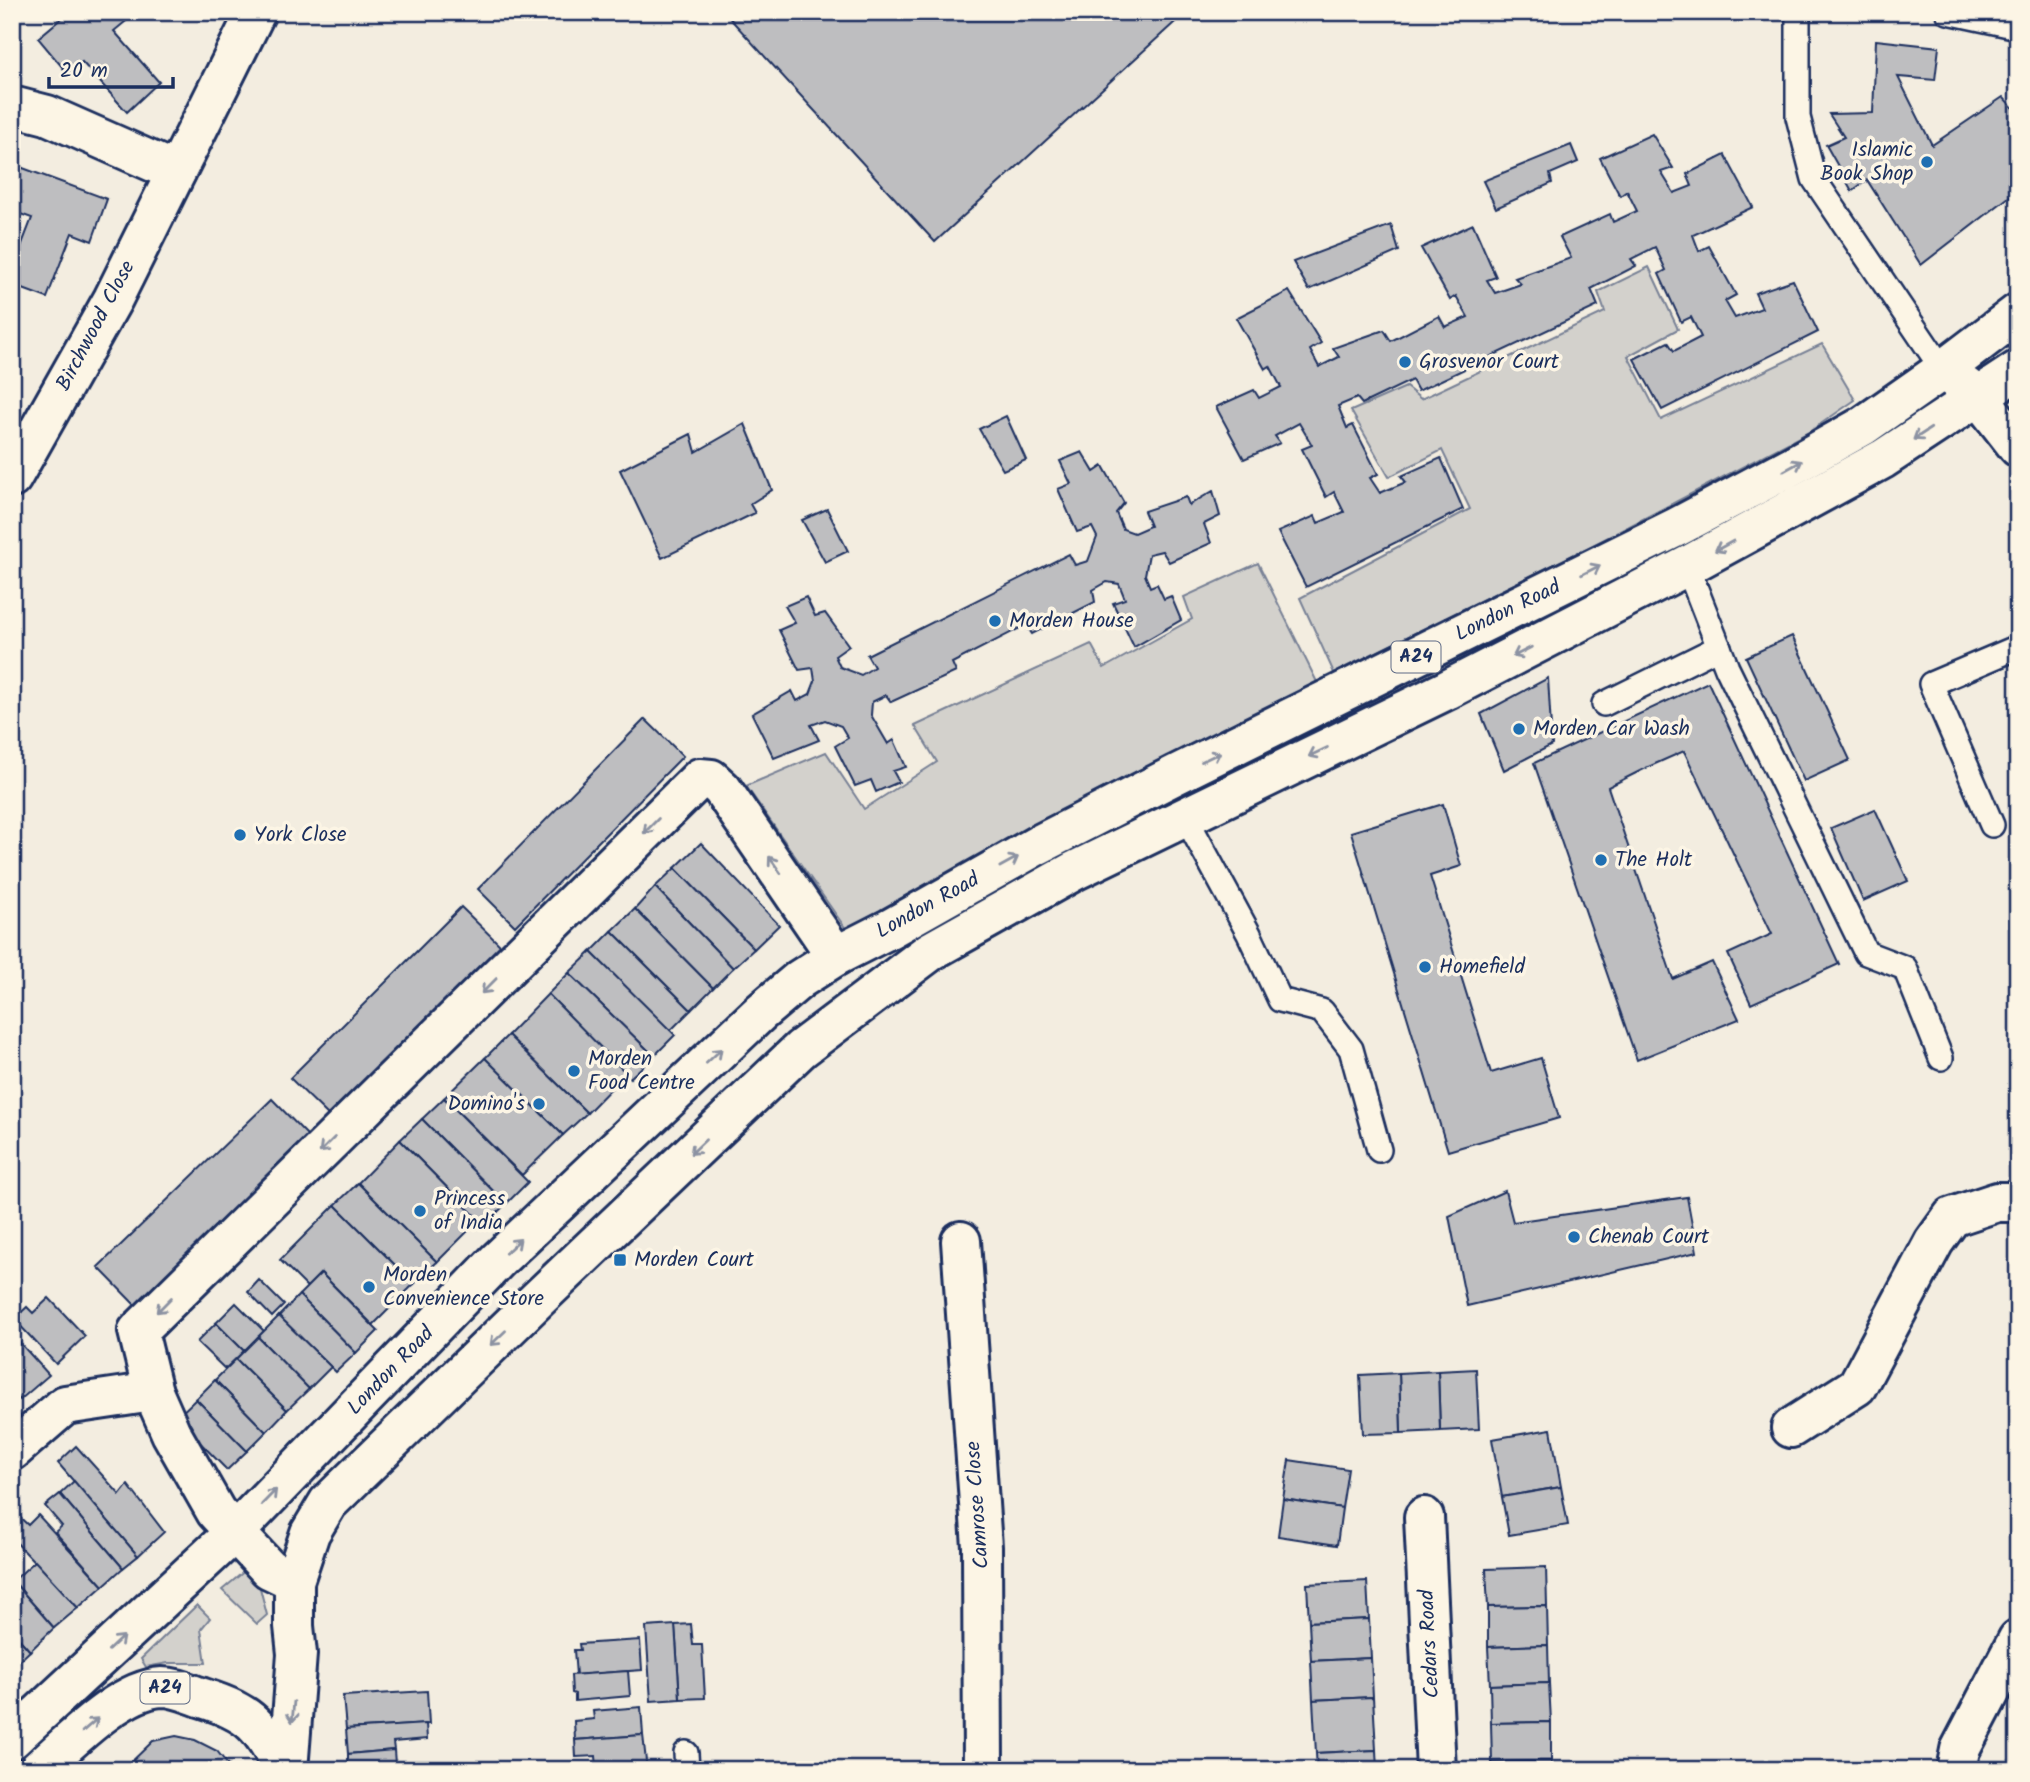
<svg xmlns="http://www.w3.org/2000/svg" width="2030" height="1782" font-family="Kalam,sans-serif">
<rect width="100%" height="100%" fill="#f3ede0"/>
<filter id="ink" filterUnits="userSpaceOnUse"><feTurbulence type="fractalNoise" baseFrequency=".0143" numOctaves="2"/><feDisplacementMap in="SourceGraphic" scale="14" xChannelSelector="R" yChannelSelector="G"/><feConvolveMatrix kernelMatrix="1 2 1 2 8 2 1 2 1" color-interpolation-filters="sRGB"/></filter>
<g filter="url(#ink)">
<!-- green -->
<g fill="#d3d1cc" stroke="#778095" stroke-width="2">
<path d="M 1649,267 L 1678,329 L 1628,356 L 1661,420 L 1822,344 L 1855,400 L 1809,432 L 1599,542 L 1334,673 L 1300,598 L 1470,509 L 1442,450 L 1389,477 L 1351,411 L 1406,387 L 1421,399 L 1605,312 L 1598,292 Z"/>
<path d="M 1258,563 L 1317,682 L 1102,789 L 846,929 L 746,786 L 826,752 L 864,809 L 937,762 L 915,726 L 1091,644 L 1104,668 L 1192,619 L 1184,597 Z"/>
<path d="M 246,1570 L 260,1588 L 267,1615 L 257,1624 L 222,1590 Z"/>
<path d="M 197,1605 L 210,1618 L 201,1629 L 206,1663 L 168,1663 L 146,1667 L 141,1659 Z"/>
</g>
<!-- building -->
<g fill="#bebec0" stroke="#1b2f5e" stroke-width="2">
<path d="M 69,12 L 137,12 L 114,31 L 159,82 L 127,112 L 82,62 L 68,74 L 38,38 Z"/>
<path d="M 724,12 L 1186,12 L 935,242 Z"/>
<path d="M 1876,40 L 1939,47 L 1935,80 L 1898,77 L 1932,145 L 2003,97 L 2018,113 L 2018,190 L 1921,265 L 1867,180 L 1852,191 L 1826,145 L 1844,137 L 1829,114 L 1873,113 Z"/>
<path d="M 1652,134 L 1673,168 L 1661,172 L 1674,193 L 1692,186 L 1687,174 L 1725,155 L 1753,207 L 1693,235 L 1699,251 L 1709,246 L 1736,295 L 1725,301 L 1735,318 L 1762,308 L 1755,293 L 1793,280 L 1818,332 L 1662,410 L 1634,359 L 1668,342 L 1674,351 L 1701,337 L 1691,317 L 1681,322 L 1659,274 L 1666,270 L 1655,247 L 1631,259 L 1636,266 L 1591,289 L 1598,306 L 1418,391 L 1412,380 L 1362,404 L 1357,398 L 1338,406 L 1347,428 L 1353,425 L 1378,474 L 1370,478 L 1380,493 L 1406,482 L 1401,476 L 1441,458 L 1463,509 L 1306,587 L 1278,532 L 1315,516 L 1318,523 L 1344,512 L 1334,492 L 1326,497 L 1302,449 L 1312,445 L 1299,423 L 1275,436 L 1280,443 L 1244,459 L 1216,407 L 1254,390 L 1259,398 L 1281,387 L 1270,366 L 1265,369 L 1236,318 L 1289,291 L 1321,343 L 1310,350 L 1319,367 L 1339,357 L 1333,348 L 1384,330 L 1391,341 L 1439,316 L 1445,327 L 1468,317 L 1456,296 L 1450,300 L 1421,248 L 1473,224 L 1496,277 L 1487,280 L 1495,293 L 1521,284 L 1515,278 L 1571,258 L 1560,237 L 1610,214 L 1613,222 L 1637,211 L 1627,191 L 1620,196 L 1600,158 Z"/>
<path d="M 1571,145 L 1578,162 L 1550,174 L 1552,183 L 1496,208 L 1483,181 Z"/>
<path d="M 12,164 L 107,199 L 92,241 L 72,233 L 47,298 L 12,285 L 12,270 L 32,218 L 12,211 Z"/>
<path d="M 1391,225 L 1399,251 L 1309,290 L 1293,262 Z"/>
<path d="M 1006,416 L 1026,460 L 1003,470 L 979,429 Z"/>
<path d="M 745,424 L 772,490 L 750,504 L 755,513 L 662,558 L 620,470 L 691,434 L 696,452 Z"/>
<path d="M 1082,452 L 1094,472 L 1103,466 L 1124,503 L 1116,513 L 1123,529 L 1134,533 L 1150,526 L 1144,511 L 1186,497 L 1189,505 L 1213,491 L 1220,516 L 1204,524 L 1211,543 L 1169,562 L 1162,551 L 1149,554 L 1145,575 L 1150,587 L 1157,584 L 1164,599 L 1171,596 L 1181,620 L 1134,647 L 1113,603 L 1125,599 L 1119,584 L 1107,582 L 1093,590 L 1095,602 L 1032,634 L 1026,625 L 952,663 L 956,672 L 891,702 L 886,695 L 872,702 L 871,715 L 888,744 L 894,740 L 906,767 L 893,771 L 899,782 L 876,792 L 871,780 L 855,786 L 835,746 L 848,738 L 841,726 L 825,720 L 811,725 L 819,740 L 774,758 L 752,714 L 792,691 L 797,701 L 810,694 L 815,681 L 813,668 L 799,670 L 779,630 L 795,623 L 785,606 L 806,597 L 815,616 L 825,613 L 849,646 L 835,656 L 840,667 L 861,675 L 874,667 L 867,655 L 1069,554 L 1075,565 L 1088,561 L 1097,537 L 1092,527 L 1077,532 L 1058,489 L 1071,484 L 1060,461 Z"/>
<path d="M 827,509 L 848,551 L 825,562 L 802,520 Z"/>
<path d="M 1792,636 L 1850,760 L 1804,781 L 1746,657 Z"/>
<path d="M 1548,678 L 1552,745 L 1504,770 L 1481,714 Z"/>
<path d="M 1708,682 L 1839,964 L 1751,1004 L 1728,954 L 1772,934 L 1684,751 L 1646,768 L 1608,787 L 1673,979 L 1712,962 L 1739,1019 L 1637,1060 L 1534,763 Z"/>
<path d="M 645,719 L 683,756 L 515,926 L 478,889 Z"/>
<path d="M 1443,804 L 1461,866 L 1430,876 L 1491,1073 L 1541,1058 L 1559,1118 L 1448,1151 L 1351,832 Z"/>
<path d="M 1875,809 L 1908,881 L 1863,901 L 1831,828 Z"/>
<path d="M 701,843 L 779,925 L 754,949 L 675,868 Z"/>
<path d="M 675,868 L 754,949 L 733,968 L 655,887 Z"/>
<path d="M 655,887 L 733,968 L 713,988 L 635,909 Z"/>
<path d="M 461,907 L 502,947 L 331,1118 L 290,1078 Z"/>
<path d="M 635,909 L 713,988 L 691,1010 L 612,931 Z"/>
<path d="M 612,931 L 691,1010 L 670,1031 L 591,952 Z"/>
<path d="M 591,952 L 675,1035 L 654,1056 L 569,973 Z"/>
<path d="M 569,973 L 654,1056 L 630,1078 L 548,994 Z"/>
<path d="M 548,994 L 626,1073 L 587,1113 L 508,1035 Z"/>
<path d="M 508,1035 L 587,1113 L 563,1135 L 485,1058 Z"/>
<path d="M 485,1058 L 563,1135 L 522,1175 L 444,1098 Z"/>
<path d="M 444,1098 L 528,1182 L 506,1204 L 422,1119 Z"/>
<path d="M 272,1099 L 311,1139 L 137,1307 L 98,1267 Z"/>
<path d="M 422,1119 L 506,1204 L 484,1225 L 400,1140 Z"/>
<path d="M 400,1140 L 479,1220 L 437,1262 L 358,1183 Z"/>
<path d="M 358,1183 L 437,1262 L 414,1284 L 335,1205 Z"/>
<path d="M 1505,1191 L 1513,1222 L 1687,1197 L 1697,1252 L 1467,1306 L 1449,1216 Z"/>
<path d="M 335,1205 L 414,1284 L 373,1325 L 321,1273 L 307,1287 L 280,1260 Z"/>
<path d="M 321,1273 L 378,1331 L 356,1353 L 299,1295 Z"/>
<path d="M 259,1280 L 284,1305 L 272,1317 L 248,1292 Z"/>
<path d="M 299,1295 L 356,1353 L 336,1372 L 279,1316 Z"/>
<path d="M 49,1298 L 85,1336 L 56,1364 L 14,1319 L 27,1307 L 33,1313 Z"/>
<path d="M 236,1303 L 264,1331 L 244,1351 L 216,1323 Z"/>
<path d="M 279,1316 L 331,1367 L 309,1389 L 258,1337 Z"/>
<path d="M 216,1323 L 244,1351 L 225,1369 L 197,1342 Z"/>
<path d="M 12,1334 L 49,1375 L 20,1400 L 12,1392 Z"/>
<path d="M 258,1337 L 309,1389 L 287,1410 L 236,1359 Z"/>
<path d="M 236,1359 L 287,1410 L 266,1432 L 215,1380 Z"/>
<path d="M 1476,1369 L 1479,1429 L 1440,1431 L 1438,1371 Z"/>
<path d="M 1438,1371 L 1440,1431 L 1401,1433 L 1399,1373 Z"/>
<path d="M 1399,1373 L 1401,1433 L 1363,1434 L 1360,1375 Z"/>
<path d="M 215,1380 L 266,1432 L 247,1451 L 196,1399 Z"/>
<path d="M 196,1399 L 247,1451 L 227,1470 L 176,1418 Z"/>
<path d="M 1551,1429 L 1561,1487 L 1502,1497 L 1492,1439 Z"/>
<path d="M 76,1446 L 120,1495 L 128,1485 L 164,1532 L 138,1556 L 58,1463 Z"/>
<path d="M 1289,1460 L 1348,1469 L 1342,1508 L 1283,1499 Z"/>
<path d="M 74,1481 L 138,1556 L 123,1568 L 60,1494 Z"/>
<path d="M 1561,1487 L 1568,1525 L 1509,1535 L 1502,1497 Z"/>
<path d="M 60,1494 L 123,1568 L 103,1586 L 55,1532 L 62,1526 L 45,1506 Z"/>
<path d="M 1283,1499 L 1342,1508 L 1337,1545 L 1278,1536 Z"/>
<path d="M 12,1510 L 28,1525 L 38,1515 L 103,1586 L 78,1608 L 12,1538 Z"/>
<path d="M 35,1561 L 78,1608 L 54,1628 L 13,1581 Z"/>
<path d="M 1546,1567 L 1547,1606 L 1488,1607 L 1486,1569 Z"/>
<path d="M 13,1581 L 54,1628 L 30,1651 L 12,1631 Z"/>
<path d="M 1367,1581 L 1369,1619 L 1309,1622 L 1307,1584 Z"/>
<path d="M 1547,1606 L 1548,1645 L 1488,1647 L 1488,1607 Z"/>
<path d="M 1369,1619 L 1371,1658 L 1311,1661 L 1309,1622 Z"/>
<path d="M 691,1624 L 693,1645 L 702,1645 L 705,1698 L 680,1699 L 675,1625 Z"/>
<path d="M 675,1625 L 680,1699 L 651,1701 L 646,1627 Z"/>
<path d="M 12,1631 L 30,1651 L 12,1668 Z"/>
<path d="M 640,1640 L 642,1670 L 576,1675 L 574,1650 L 580,1650 L 579,1644 Z"/>
<path d="M 1548,1645 L 1549,1683 L 1490,1685 L 1488,1647 Z"/>
<path d="M 1371,1658 L 1373,1697 L 1313,1700 L 1311,1661 Z"/>
<path d="M 628,1671 L 630,1696 L 575,1701 L 575,1694 L 572,1693 L 571,1675 Z"/>
<path d="M 1549,1683 L 1551,1722 L 1491,1723 L 1490,1685 Z"/>
<path d="M 427,1691 L 429,1724 L 346,1729 L 343,1696 Z"/>
<path d="M 1373,1697 L 1376,1750 L 1316,1753 L 1313,1700 Z"/>
<path d="M 641,1707 L 643,1735 L 575,1740 L 574,1721 L 594,1719 L 593,1711 Z"/>
<path d="M 1551,1722 L 1551,1761 L 1492,1762 L 1491,1723 Z"/>
<path d="M 426,1724 L 427,1739 L 393,1742 L 394,1750 L 348,1754 L 346,1729 Z"/>
<path d="M 643,1735 L 647,1770 L 626,1770 L 625,1765 L 597,1767 L 596,1756 L 576,1757 L 575,1740 Z"/>
<path d="M 176,1736 L 195,1740 L 217,1751 L 232,1770 L 123,1770 L 153,1741 Z"/>
<path d="M 394,1750 L 395,1764 L 408,1764 L 408,1770 L 348,1770 L 348,1754 Z"/>
<path d="M 1376,1750 L 1377,1770 L 1317,1770 L 1316,1753 Z"/>
<path d="M 1551,1761 L 1552,1770 L 1492,1770 L 1492,1762 Z"/>
</g>
<g fill="none" stroke-linecap="round" stroke-linejoin="round">
<!-- service casing -->
<g stroke="#1b2f5e" stroke-width="28">
<g id="service">
<path d="M 1798,12 L 1798,117 L 1814,179 L 1943,370"/>
<path d="M 1948,12 L 2018,27"/>
<path d="M 1687,566 L 1727,668 L 1866,953 L 1905,968 L 1941,1058"/>
<path d="M 1604,704 L 1719,647"/>
<path d="M 1186,818 L 1249,934 L 1280,1000 L 1322,1011 L 1351,1049 L 1379,1150"/>
<path d="M 1992,825 L 1931,684 L 2018,647"/>
<path d="M 686,1753 L 687,1770"/>
</g>
</g>
<!-- minor casing -->
<g stroke="#1b2f5e" stroke-width="44">
<g id="minor">
<path d="M 12,106 L 47,115 L 176,172"/>
<path d="M 1943,370 L 1979,397 L 2018,447"/>
<path d="M 12,478 L 113,299 L 256,12"/>
<path d="M 961,1241 L 982,1547 L 983,1770"/>
<path d="M 1791,1428 L 1857,1386 L 1934,1242 L 1952,1217 L 1997,1202 L 2018,1202"/>
<path d="M 12,1451 L 65,1405 L 153,1392"/>
<path d="M 1424,1517 L 1436,1770"/>
<path d="M 294,1581 L 269,1569 L 216,1512 L 171,1433 L 153,1392 L 138,1331 L 700,778 L 711,779 L 722,789 L 836,956"/>
<path d="M 1956,1770 L 1960,1750 L 2018,1639"/>
</g>
</g>
<!-- trunk casing -->
<g stroke="#1b2f5e" stroke-width="44">
<g id="trunk">
<path d="M 12,1739 L 234,1533 L 498,1260 L 761,1012 L 800,979 L 836,956 L 891,928 L 1038,845 L 1175,775 L 1677,527 L 1790,467 L 1863,426 L 1943,370 L 2018,313"/>
<path d="M 38,1770 C 69,1743 120,1689 162,1687 C 177,1687 190,1694 203,1698 C 253,1714 260,1726 284,1770"/>
<path d="M 288,1770 L 297,1654 L 294,1626 L 294,1581 L 310,1533 L 328,1503 L 538,1299 L 801,1049 L 931,951 L 1074,871 L 1447,690 L 1687,566 L 1883,459 L 2018,370"/>
</g>
</g>
<!-- service -->
<use href="#service" stroke="#fcf5e5" stroke-width="23"/>
<!-- minor -->
<use href="#minor" stroke="#fcf5e5" stroke-width="38"/>
<!-- trunk -->
<use href="#trunk" stroke="#fcf5e5" stroke-width="38"/>
</g>
<!-- one-way arrows -->
<defs><path id="oneway-shaft" d="M-6 0H5M1.5-3L5.5 0L1.5 3" fill="none" stroke-width="1.6" stroke-linecap="round" stroke-linejoin="round" transform="scale(1.75)"/></defs>
<g stroke="#8c92a2">
<use href="#oneway-shaft" transform="translate(1922 434) rotate(147)"/>
<use href="#oneway-shaft" transform="translate(1793 466) rotate(-29)"/>
<use href="#oneway-shaft" transform="translate(1724 546) rotate(151)"/>
<use href="#oneway-shaft" transform="translate(1591 570) rotate(-27)"/>
<use href="#oneway-shaft" transform="translate(1522 652) rotate(153)"/>
<use href="#oneway-shaft" transform="translate(1318 752) rotate(154)"/>
<use href="#oneway-shaft" transform="translate(1211 757) rotate(-26)"/>
<use href="#oneway-shaft" transform="translate(651 826) rotate(135)"/>
<use href="#oneway-shaft" transform="translate(1009 862) rotate(-29)"/>
<use href="#oneway-shaft" transform="translate(775 865) rotate(-125)"/>
<use href="#oneway-shaft" transform="translate(489 986) rotate(135)"/>
<use href="#oneway-shaft" transform="translate(714 1056) rotate(-43)"/>
<use href="#oneway-shaft" transform="translate(327 1145) rotate(135)"/>
<use href="#oneway-shaft" transform="translate(698 1147) rotate(136)"/>
<use href="#oneway-shaft" transform="translate(513 1246) rotate(-43)"/>
<use href="#oneway-shaft" transform="translate(164 1305) rotate(135)"/>
<use href="#oneway-shaft" transform="translate(498 1338) rotate(136)"/>
<use href="#oneway-shaft" transform="translate(269 1497) rotate(-46)"/>
<use href="#oneway-shaft" transform="translate(116 1643) rotate(-43)"/>
<use href="#oneway-shaft" transform="translate(293 1712) rotate(95)"/>
<use href="#oneway-shaft" transform="translate(90 1725) rotate(-41)"/>
</g>
</g>
<!-- markers -->
<g fill="#1f6fb2" stroke="#fcf5e5" stroke-width="2.5">
<circle cx="1927" cy="162" r="7"/>
<circle cx="1405" cy="362" r="7"/>
<circle cx="995" cy="621" r="7"/>
<circle cx="1519" cy="729" r="7"/>
<circle cx="240" cy="835" r="7"/>
<circle cx="1601" cy="860" r="7"/>
<circle cx="1425" cy="967" r="7"/>
<circle cx="574" cy="1071" r="7"/>
<circle cx="539" cy="1104" r="7"/>
<circle cx="420" cy="1211" r="7"/>
<circle cx="1574" cy="1237" r="7"/>
<rect x="613" y="1253" width="14" height="14" rx="3.5"/>
<circle cx="369" cy="1287" r="7"/>
</g>
<g text-anchor="middle" dominant-baseline="central" stroke-width="7" stroke-linejoin="round" paint-order="stroke">
<!-- shield labels -->
<g fill="#fcf5e5" stroke="#5e6a86" stroke-width="2">
<rect x="1391.5" y="641.5" width="49" height="31" rx="5"/>
<rect x="140.5" y="1672.5" width="49" height="31" rx="5"/>
</g>
<g font-size="19" font-weight="bold" fill="#1b2f5e">
<text x="1416" y="657">A24</text>
<text x="165" y="1688">A24</text>
</g>
<!-- poi labels -->
<g font-size="21" fill="#1b2f5e" stroke="#fcf5e5" text-anchor="start">
<text x="1913" y="150" text-anchor="end">Islamic<tspan x="1913" dy="24">Book Shop</tspan></text>
<text x="1419" y="362">Grosvenor Court</text>
<text x="1009" y="621">Morden House</text>
<text x="1533" y="729">Morden Car Wash</text>
<text x="254" y="835">York Close</text>
<text x="1615" y="860">The Holt</text>
<text x="1439" y="967">Homefield</text>
<text x="588" y="1059">Morden<tspan x="588" dy="24">Food Centre</tspan></text>
<text x="525" y="1104" text-anchor="end">Domino's</text>
<text x="434" y="1199">Princess<tspan x="434" dy="24">of India</tspan></text>
<text x="1588" y="1237">Chenab Court</text>
<text x="634" y="1260">Morden Court</text>
<text x="383" y="1275">Morden<tspan x="383" dy="24">Convenience Store</tspan></text>
</g>
<!-- street labels -->
<g font-size="21" fill="#1b2f5e" stroke="#fcf5e5">
<text transform="translate(96 326) rotate(-62)">Birchwood Close</text>
<text transform="translate(1508 611) rotate(-26)">London Road</text>
<text transform="translate(928 906) rotate(-29)">London Road</text>
<text transform="translate(391 1371) rotate(-46)">London Road</text>
<text transform="translate(978 1505) rotate(-94)">Camrose Close</text>
<text transform="translate(1430 1644) rotate(-93)">Cedars Road</text>
</g>
</g>
<!-- margin -->
<rect width="2030" height="1782" fill="none" stroke="#fcf5e5" stroke-width="42"/>
<rect x="21" y="21" width="1988" height="1740" fill="none" stroke="#1b2f5e" stroke-width="2.5" filter="url(#ink)"/>
<!-- scale -->
<path d="M49 77v10h124v-10" fill="none" stroke="#1b2f5e" stroke-width="3.5"/>
<text x="60" y="77" font-size="21" fill="#1b2f5e" stroke="#fcf5e5" stroke-width="5" paint-order="stroke">20 m</text>
</svg>
